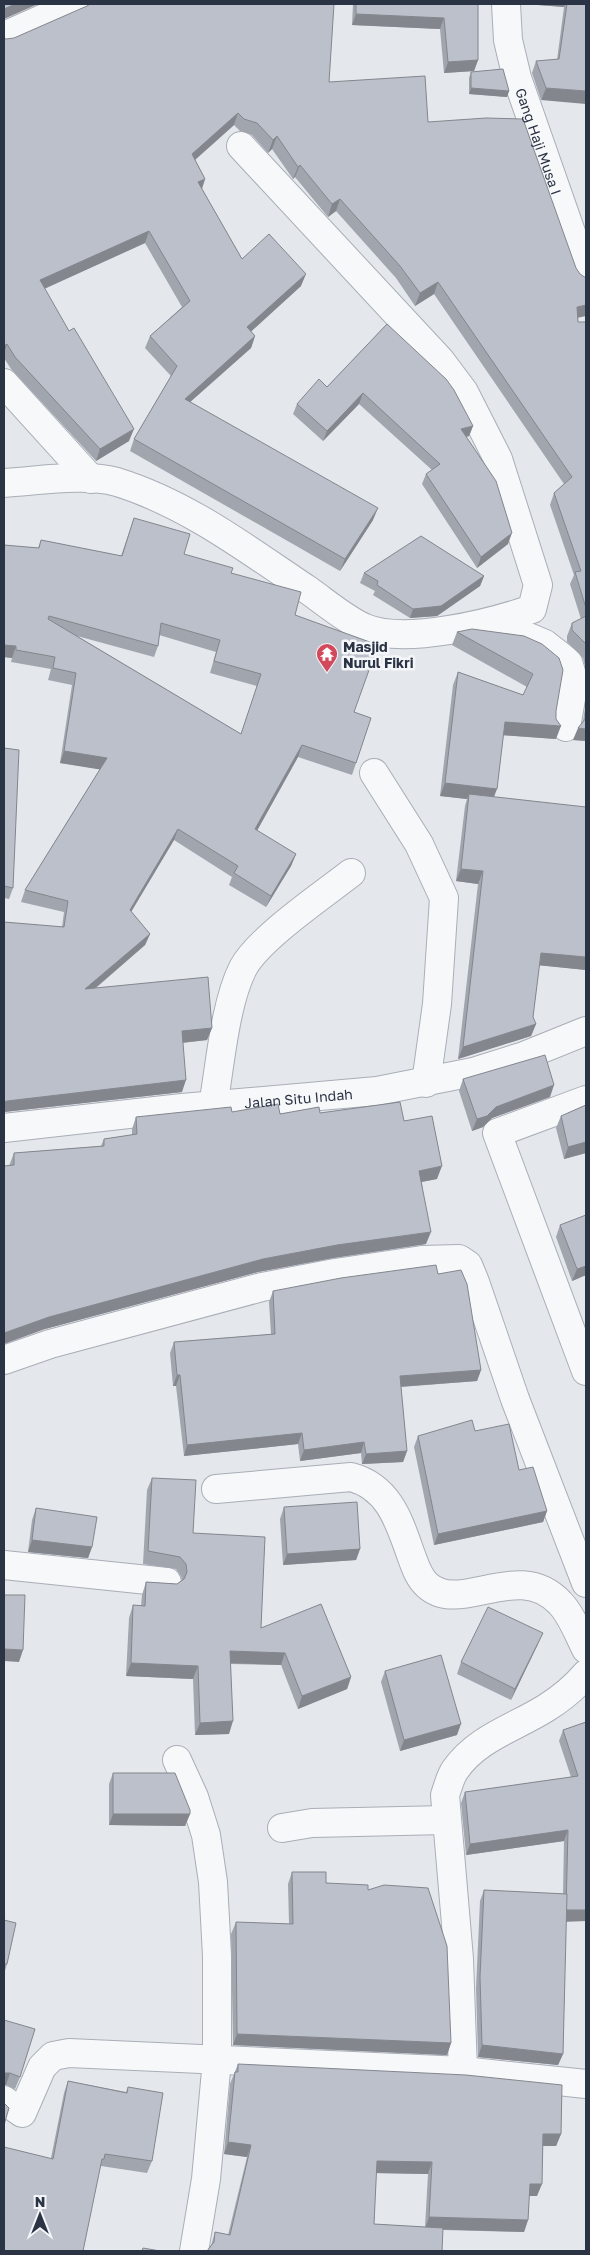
<svg xmlns="http://www.w3.org/2000/svg" width="590" height="2255" font-family="'Golos Text',sans-serif">
<rect width="100%" height="100%" fill="#e4e7ec"/>
<g fill="none" stroke-linecap="round" stroke-linejoin="round">
<!-- minor casing -->
<g stroke="#a9aeb7" stroke-width="30">
<g id="minor">
<path id="s1" d="M 506,4 L 508,40 L 517,78 L 586,275"/>
<path d="M 4,36 L 76,4"/>
<path d="M 4,383 L 91,479"/>
<path d="M 4,483 C 38,481 85,473 117,482 C 188,504 248,550 308,590 C 325,602 346,620 365,628 C 405,645 491,623 532,609 L 538,585 L 498,459 L 464,392 L 440,360 L 241,146"/>
<path d="M 493,622 L 545,644 L 568,662 L 574,682 L 566,727"/>
<path d="M 374,773 L 419,844 L 444,898 L 437,1004 L 426,1083"/>
<path d="M 586,1100 L 497,1133 L 586,1371"/>
<path d="M 213,1106 C 220,1066 225,1003 243,968 C 259,938 323,895 351,873"/>
<path id="s2" d="M 4,1128 L 182,1108 L 377,1091 L 473,1072 L 524,1056 L 586,1031"/>
<path d="M 4,1360 L 50,1344 L 262,1287 L 335,1273 L 422,1260 L 459,1259 L 468,1265 L 475,1282 L 515,1399 L 586,1583"/>
<path d="M 216,1489 L 351,1477 C 389,1487 399,1521 411,1555 C 415,1565 418,1577 427,1585 C 460,1616 518,1558 560,1603 C 571,1614 579,1635 586,1649"/>
<path d="M 4,1565 L 167,1582"/>
<path d="M 177,1760 L 194,1797 L 206,1835 L 213,1882 L 217,1956 L 217,2060 L 206,2179 L 194,2251"/>
<path d="M 282,1828 L 312,1823 L 446,1820"/>
<path d="M 463,2071 L 459,1959 L 445,1795 C 448,1787 450,1777 455,1770 C 477,1738 514,1728 546,1708 C 562,1698 574,1688 586,1674"/>
<path d="M 4,2100 L 22,2113 L 42,2067 L 53,2056 L 69,2053 L 463,2071 L 586,2084"/>
</g>
</g>
<!-- minor -->
<use href="#minor" stroke="#f7f8fa" stroke-width="28"/>
</g>
<!-- wall -->
<g fill="#a1a5ae" fill-rule="evenodd">
<path d="M 353,4 L 478,4 L 478,60 L 474,71 L 444,73 L 440,29 L 352,25 Z"/>
<path d="M 525,4 L 586,4 L 541,100 L 532,73 L 536,61 L 557,60 L 564,7 Z"/>
<path d="M 4,38 L 6,39 L 329,82 L 428,122 L 578,318 L 578,322 L 586,322 L 586,671 L 583,658 L 567,642 L 567,636 L 572,623 L 581,619 L 570,584 L 574,575 L 550,505 L 554,493 L 564,484 L 434,294 L 415,306 L 396,278 L 336,211 L 328,217 L 295,177 L 293,179 L 272,149 L 268,153 L 252,135 L 240,131 L 234,125 L 195,160 L 205,179 L 202,189 L 242,259 L 301,286 L 251,331 L 255,336 L 251,348 L 190,402 L 373,520 L 340,571 L 130,451 L 134,439 L 171,376 L 145,348 L 150,336 L 182,307 L 145,243 L 44,289 L 129,441 L 96,461 L 11,369 L 4,358 Z"/>
<path d="M 471,72 L 509,91 L 507,97 L 469,94 L 469,78 Z"/>
<path d="M 387,324 L 473,426 L 469,436 L 466,437 L 508,544 L 477,568 L 422,484 L 426,474 L 432,470 L 359,404 L 323,441 L 293,414 L 297,404 L 327,387 Z"/>
<path d="M 134,518 L 184,554 L 231,573 L 295,615 L 354,712 L 356,763 L 352,775 L 298,757 L 257,831 L 296,854 L 291,866 L 266,907 L 229,885 L 232,877 L 174,840 L 131,912 L 150,934 L 145,945 L 96,988 L 212,1028 L 207,1040 L 183,1043 L 182,1092 L 4,1112 L 4,922 L 62,927 L 64,912 L 21,902 L 25,890 L 100,769 L 60,763 L 72,685 L 48,680 L 51,669 L 11,662 L 12,658 L 4,657 L 4,545 L 38,548 L 41,540 L 121,556 ZM 159,635 L 216,652 L 210,673 L 257,686 L 241,734 L 77,636 L 154,657 L 158,646 Z"/>
<path d="M 364,573 L 484,576 L 480,586 L 437,616 L 410,618 L 373,595 L 375,591 L 360,583 Z"/>
<path d="M 457,632 L 524,636 L 556,711 L 556,739 L 503,735 L 494,797 L 586,970 L 539,965 L 533,1017 L 536,1024 L 531,1036 L 458,1059 L 478,884 L 456,881 L 465,806 L 467,799 L 440,796 L 453,685 L 458,672 L 523,695 L 527,687 L 452,645 Z"/>
<path d="M 586,702 L 586,741 L 573,740 L 583,721 Z"/>
<path d="M 4,748 L 13,888 L 9,899 L 4,898 Z"/>
<path d="M 463,1079 L 550,1097 L 492,1118 L 483,1127 L 472,1131 L 459,1091 Z"/>
<path d="M 586,1105 L 586,1153 L 564,1159 L 556,1128 L 561,1116 Z"/>
<path d="M 232,1112 L 280,1114 L 320,1113 L 404,1121 L 437,1179 L 422,1182 L 426,1244 L 333,1258 L 258,1272 L 45,1329 L 9,1166 L 14,1153 L 101,1146 L 104,1139 L 132,1135 L 132,1129 L 136,1117 Z"/>
<path d="M 560,1225 L 586,1275 L 572,1281 L 556,1237 Z"/>
<path d="M 438,1274 L 481,1370 L 477,1381 L 401,1387 L 407,1451 L 403,1462 L 362,1464 L 361,1453 L 300,1461 L 298,1444 L 184,1456 L 176,1386 L 173,1386 L 170,1353 L 174,1342 L 271,1334 L 269,1302 L 273,1291 Z"/>
<path d="M 475,1431 L 519,1470 L 547,1511 L 543,1522 L 434,1545 L 414,1447 L 418,1436 Z"/>
<path d="M 152,1478 L 261,1628 L 351,1677 L 347,1689 L 298,1709 L 281,1665 L 231,1664 L 229,1734 L 195,1735 L 193,1679 L 126,1676 L 129,1618 L 133,1605 L 141,1606 L 142,1595 L 146,1582 L 177,1584 L 182,1580 L 181,1576 L 176,1569 L 143,1564 L 147,1490 Z"/>
<path d="M 284,1507 L 360,1549 L 356,1560 L 283,1565 L 280,1519 Z"/>
<path d="M 36,1508 L 92,1547 L 88,1558 L 28,1552 L 32,1520 Z"/>
<path d="M 538,1644 L 511,1700 L 457,1674 L 461,1662 Z"/>
<path d="M 385,1671 L 457,1735 L 400,1751 L 381,1682 Z"/>
<path d="M 586,1722 L 566,1921 L 563,2054 L 558,2065 L 478,2057 L 476,1988 L 480,1901 L 484,1890 L 563,1894 L 564,1841 L 466,1855 L 461,1803 L 465,1792 L 571,1777 L 559,1741 L 563,1730 Z"/>
<path d="M 113,1773 L 190,1814 L 185,1826 L 109,1825 L 109,1784 Z"/>
<path d="M 292,1872 L 326,1883 L 368,1890 L 451,2043 L 447,2055 L 233,2045 L 231,1934 L 236,1922 L 289,1924 L 288,1884 Z"/>
<path d="M 4,1920 L 7,1964 L 4,1974 Z"/>
<path d="M 4,2020 L 20,2077 L 15,2089 L 6,2085 L 4,2085 Z"/>
<path d="M 238,2064 L 561,2134 L 556,2146 L 543,2146 L 537,2196 L 529,2196 L 528,2220 L 524,2232 L 443,2230 L 211,2246 L 215,2232 L 228,2235 L 247,2157 L 224,2154 L 230,2084 ZM 376,2173 L 428,2174 L 425,2227 L 374,2224 Z"/>
<path d="M 68,2081 L 126,2092 L 128,2087 L 152,2161 L 147,2173 L 101,2166 L 99,2171 L 51,2158 L 64,2093 Z"/>
</g>
<!-- shaded-wall -->
<g fill="#83868d">
<path d="M 15,4 L 38,4 L 4,19 L 4,9 Z"/>
<path d="M 525,4 L 565,4 L 564,7 Z"/>
<path d="M 356,14 L 444,18 L 440,29 L 352,25 Z"/>
<path d="M 478,60 L 474,71 L 444,73 L 448,62 Z"/>
<path d="M 471,88 L 509,91 L 507,97 L 469,94 Z"/>
<path d="M 546,88 L 586,91 L 586,104 L 541,100 Z"/>
<path d="M 238,113 L 234,125 L 188,166 L 192,154 Z"/>
<path d="M 277,136 L 272,149 L 268,153 L 273,140 Z"/>
<path d="M 300,165 L 295,177 L 293,179 L 298,167 Z"/>
<path d="M 205,179 L 201,191 L 198,182 Z"/>
<path d="M 340,199 L 336,211 L 328,217 L 332,204 Z"/>
<path d="M 149,231 L 145,243 L 35,293 L 40,280 Z"/>
<path d="M 306,274 L 301,286 L 243,339 L 247,327 Z"/>
<path d="M 438,282 L 434,294 L 415,306 L 420,293 Z"/>
<path d="M 586,305 L 586,316 L 572,319 L 577,307 Z"/>
<path d="M 255,336 L 251,348 L 180,411 L 185,399 Z"/>
<path d="M 7,344 L 4,353 L 4,346 Z"/>
<path d="M 363,393 L 359,404 L 323,441 L 327,431 Z"/>
<path d="M 473,426 L 469,436 L 458,439 L 461,429 Z"/>
<path d="M 134,429 L 129,441 L 96,461 L 100,449 Z"/>
<path d="M 378,508 L 373,520 L 340,571 L 345,559 Z"/>
<path d="M 512,533 L 508,544 L 477,568 L 481,557 Z"/>
<path d="M 484,576 L 480,586 L 437,616 L 410,618 L 413,609 Z"/>
<path d="M 4,645 L 16,646 L 12,658 L 4,657 Z"/>
<path d="M 505,722 L 561,726 L 556,739 L 500,735 Z"/>
<path d="M 578,728 L 586,729 L 586,741 L 573,740 Z"/>
<path d="M 302,745 L 298,757 L 251,841 L 255,829 Z"/>
<path d="M 64,751 L 107,758 L 103,770 L 60,763 Z"/>
<path d="M 445,783 L 497,789 L 492,802 L 469,794 L 467,799 L 440,796 Z"/>
<path d="M 178,829 L 174,840 L 125,922 L 130,910 Z"/>
<path d="M 296,854 L 291,866 L 266,907 L 271,896 Z"/>
<path d="M 461,869 L 483,871 L 478,884 L 456,881 Z"/>
<path d="M 150,934 L 145,945 L 80,1001 L 85,989 Z"/>
<path d="M 541,953 L 586,957 L 586,970 L 536,965 Z"/>
<path d="M 536,1024 L 531,1036 L 458,1059 L 463,1047 Z"/>
<path d="M 212,1028 L 207,1040 L 178,1043 L 182,1031 Z"/>
<path d="M 186,1080 L 182,1092 L 4,1112 L 4,1102 L 7,1101 Z"/>
<path d="M 554,1085 L 550,1097 L 492,1118 L 483,1127 L 472,1131 L 477,1119 L 496,1107 Z"/>
<path d="M 586,1142 L 586,1153 L 564,1159 L 568,1147 Z"/>
<path d="M 442,1166 L 437,1179 L 415,1183 L 419,1171 Z"/>
<path d="M 431,1232 L 426,1244 L 333,1258 L 258,1272 L 45,1329 L 4,1344 L 4,1333 L 49,1317 L 263,1259 L 337,1245 Z"/>
<path d="M 586,1266 L 586,1275 L 572,1281 L 577,1269 Z"/>
<path d="M 481,1370 L 477,1381 L 396,1387 L 400,1376 Z"/>
<path d="M 177,1375 L 180,1375 L 176,1386 L 173,1386 Z"/>
<path d="M 302,1433 L 298,1444 L 184,1456 L 187,1445 Z"/>
<path d="M 364,1442 L 361,1453 L 300,1461 L 304,1450 Z"/>
<path d="M 407,1451 L 403,1462 L 362,1464 L 366,1454 Z"/>
<path d="M 547,1511 L 543,1522 L 434,1545 L 438,1534 Z"/>
<path d="M 32,1540 L 92,1547 L 88,1558 L 28,1552 Z"/>
<path d="M 360,1549 L 356,1560 L 283,1565 L 287,1554 Z"/>
<path d="M 543,1633 L 538,1644 L 511,1700 L 515,1689 Z"/>
<path d="M 4,1649 L 23,1650 L 19,1662 L 4,1661 Z"/>
<path d="M 230,1651 L 285,1653 L 281,1665 L 226,1663 Z"/>
<path d="M 131,1663 L 198,1666 L 193,1679 L 126,1676 Z"/>
<path d="M 351,1677 L 347,1689 L 298,1709 L 302,1696 Z"/>
<path d="M 233,1721 L 229,1734 L 195,1735 L 200,1723 Z"/>
<path d="M 461,1724 L 457,1735 L 400,1751 L 404,1740 Z"/>
<path d="M 113,1814 L 190,1814 L 185,1826 L 109,1825 Z"/>
<path d="M 568,1830 L 564,1841 L 466,1855 L 470,1844 Z"/>
<path d="M 566,1910 L 586,1910 L 586,1921 L 562,1922 Z"/>
<path d="M 237,2034 L 451,2043 L 447,2055 L 233,2045 Z"/>
<path d="M 482,2045 L 563,2054 L 558,2065 L 478,2057 Z"/>
<path d="M 4,2073 L 10,2073 L 6,2085 L 4,2085 Z"/>
<path d="M 543,2134 L 561,2134 L 556,2146 L 539,2146 Z"/>
<path d="M 228,2142 L 251,2145 L 247,2157 L 224,2154 Z"/>
<path d="M 377,2161 L 432,2162 L 428,2174 L 373,2173 Z"/>
<path d="M 530,2184 L 542,2184 L 537,2196 L 525,2196 Z"/>
<path d="M 429,2217 L 528,2220 L 524,2232 L 425,2229 Z"/>
</g>
<!-- building -->
<g fill="#bbc0ca" stroke="#83868d" fill-rule="evenodd">
<path d="M 4,4 L 15,4 L 4,9 Z"/>
<path d="M 90,4 L 334,4 L 329,82 L 425,76 L 428,122 L 486,118 L 523,119 L 576,268 L 580,274 L 586,278 L 586,305 L 577,307 L 578,322 L 586,322 L 586,608 L 575,572 L 581,571 L 554,493 L 572,477 L 438,282 L 420,293 L 400,266 L 340,199 L 332,204 L 300,165 L 298,167 L 277,136 L 273,140 L 257,123 L 244,119 L 238,113 L 192,154 L 205,179 L 198,182 L 242,259 L 269,234 L 306,274 L 247,327 L 255,336 L 185,399 L 378,508 L 345,559 L 134,439 L 177,366 L 150,336 L 190,301 L 149,231 L 40,280 L 69,331 L 74,328 L 134,429 L 100,449 L 15,357 L 7,344 L 4,346 L 4,38 L 6,39 L 14,38 L 87,6 Z"/>
<path d="M 356,4 L 478,4 L 478,60 L 448,62 L 444,18 L 356,14 Z"/>
<path d="M 567,4 L 586,4 L 586,91 L 546,88 L 536,61 L 559,59 Z"/>
<path d="M 503,69 L 509,91 L 471,88 L 471,72 Z"/>
<path d="M 387,324 L 446,379 L 454,390 L 473,426 L 461,429 L 496,481 L 512,533 L 481,557 L 426,474 L 440,464 L 363,393 L 327,431 L 297,404 L 319,379 L 327,387 Z"/>
<path d="M 134,518 L 190,534 L 184,554 L 233,568 L 231,573 L 301,592 L 295,615 L 378,645 L 354,712 L 371,718 L 356,763 L 302,745 L 255,829 L 296,854 L 271,896 L 234,873 L 238,866 L 178,829 L 130,910 L 150,934 L 85,989 L 208,977 L 212,1028 L 182,1031 L 186,1080 L 7,1101 L 4,1102 L 4,922 L 64,927 L 68,901 L 25,890 L 107,758 L 64,751 L 76,673 L 53,668 L 55,657 L 16,650 L 16,646 L 4,645 L 4,545 L 39,548 L 41,540 L 122,556 ZM 49,616 L 158,646 L 161,623 L 220,640 L 214,661 L 261,674 L 241,734 L 48,619 Z"/>
<path d="M 421,536 L 484,576 L 441,606 L 413,609 L 377,585 L 378,581 L 364,573 Z"/>
<path d="M 586,616 L 586,644 L 572,630 L 572,623 Z"/>
<path d="M 472,629 L 524,636 L 542,644 L 559,658 L 563,670 L 556,711 L 556,719 L 561,726 L 505,722 L 497,789 L 445,783 L 458,672 L 523,695 L 533,674 L 457,632 Z"/>
<path d="M 586,715 L 586,729 L 578,728 L 586,718 Z"/>
<path d="M 4,748 L 19,750 L 13,888 L 4,886 Z"/>
<path d="M 469,794 L 586,807 L 586,957 L 541,953 L 533,1017 L 536,1024 L 463,1047 L 483,871 L 461,869 Z"/>
<path d="M 545,1055 L 554,1085 L 496,1107 L 487,1116 L 477,1119 L 463,1079 Z"/>
<path d="M 400,1102 L 404,1121 L 432,1116 L 442,1166 L 419,1171 L 431,1232 L 337,1245 L 263,1259 L 49,1317 L 4,1333 L 4,1166 L 14,1165 L 14,1153 L 104,1146 L 104,1139 L 137,1134 L 136,1117 L 231,1107 L 232,1112 L 278,1104 L 280,1114 L 319,1107 L 320,1113 Z"/>
<path d="M 586,1105 L 586,1142 L 568,1147 L 561,1116 Z"/>
<path d="M 586,1215 L 586,1266 L 577,1269 L 560,1225 Z"/>
<path d="M 436,1265 L 438,1274 L 461,1270 L 467,1284 L 481,1370 L 400,1376 L 407,1451 L 366,1454 L 364,1442 L 304,1450 L 302,1433 L 187,1445 L 180,1375 L 177,1375 L 174,1342 L 275,1334 L 273,1291 L 341,1278 Z"/>
<path d="M 472,1420 L 475,1431 L 509,1424 L 519,1470 L 533,1467 L 547,1511 L 438,1534 L 418,1436 Z"/>
<path d="M 152,1478 L 196,1480 L 193,1533 L 265,1537 L 261,1628 L 321,1604 L 351,1677 L 302,1696 L 285,1653 L 230,1651 L 233,1721 L 200,1723 L 198,1666 L 131,1663 L 133,1605 L 145,1606 L 146,1582 L 177,1584 L 184,1579 L 187,1572 L 186,1564 L 180,1557 L 148,1551 Z"/>
<path d="M 357,1502 L 360,1549 L 287,1554 L 284,1507 Z"/>
<path d="M 36,1508 L 97,1517 L 92,1547 L 32,1540 Z"/>
<path d="M 4,1595 L 25,1595 L 23,1650 L 4,1649 Z"/>
<path d="M 488,1607 L 543,1633 L 515,1689 L 461,1662 Z"/>
<path d="M 441,1655 L 461,1724 L 404,1740 L 385,1671 Z"/>
<path d="M 586,1722 L 586,1910 L 566,1910 L 568,1830 L 470,1844 L 465,1792 L 578,1776 L 563,1730 Z"/>
<path d="M 113,1773 L 175,1773 L 190,1810 L 190,1814 L 113,1814 Z"/>
<path d="M 292,1872 L 326,1872 L 326,1883 L 368,1885 L 368,1890 L 384,1885 L 428,1888 L 447,1946 L 451,2043 L 237,2034 L 236,1922 L 293,1924 Z"/>
<path d="M 484,1890 L 567,1894 L 563,2054 L 482,2045 L 480,1977 Z"/>
<path d="M 4,1920 L 16,1923 L 7,1964 L 4,1964 Z"/>
<path d="M 4,2020 L 35,2029 L 20,2077 L 10,2073 L 4,2073 Z"/>
<path d="M 238,2064 L 466,2075 L 562,2085 L 561,2134 L 543,2134 L 542,2184 L 530,2184 L 528,2220 L 429,2217 L 432,2162 L 377,2161 L 374,2224 L 443,2228 L 442,2251 L 207,2251 L 214,2242 L 215,2232 L 230,2235 L 251,2145 L 228,2142 L 235,2072 L 238,2072 Z"/>
<path d="M 68,2081 L 127,2093 L 128,2087 L 163,2093 L 152,2161 L 105,2154 L 104,2159 L 102,2159 L 83,2251 L 4,2251 L 4,2147 L 53,2159 Z"/>
<path d="M 4,2103 L 9,2108 L 4,2125 Z"/>
<path d="M 143,2248 L 160,2251 L 142,2251 Z"/>
</g>
<!-- icons -->
<defs>
<g id="temple-pin" transform="scale(1.125)"><path d="M0 17L-7.5 6A9.5 9.5 0 1 1 7.5 6Z" fill="#d1495b" stroke="#f4f6f9"/><path d="M0-6L5-2H3V0L6.5 2.5H4V6H1.5V3h-3V6H-4V2.5H-6.5L-3 0V-2H-5Z" fill="#fff"/></g>
</defs>
<g fill-rule="evenodd">
<use href="#temple-pin" x="327" y="654"/>
</g>
<g text-anchor="middle" dominant-baseline="central" stroke-width="5" stroke-linejoin="round" paint-order="stroke">
<!-- street labels -->
<g font-size="14" fill="#2b3445" stroke="#f4f6f9">
<text stroke="none"><textPath href="#s1" startOffset="142">Gang Haji Musa I</textPath></text>
<text stroke="none"><textPath href="#s2" startOffset="296">Jalan Situ Indah</textPath></text>
</g>
<!-- poi labels -->
<g font-size="14" font-weight="bold" fill="#2b3445" stroke="#f4f6f9" text-anchor="start">
<text x="343" y="646">Masjid<tspan x="343" dy="16">Nurul Fikri</tspan></text>
</g>
</g>
<!-- border -->
<rect width="590" height="2255" fill="none" stroke="#2b3445" stroke-width="10"/>
<!-- north arrow -->
<g transform="translate(40 2215)" stroke="#f4f6f9" stroke-width="4" paint-order="stroke">
<path d="M0-4L9 19L0 12L-9 19Z" fill="#2b3445"/>
<text y="-8" font-size="14" font-weight="bold" text-anchor="middle" fill="#2b3445">N</text>
</g>
</svg>
